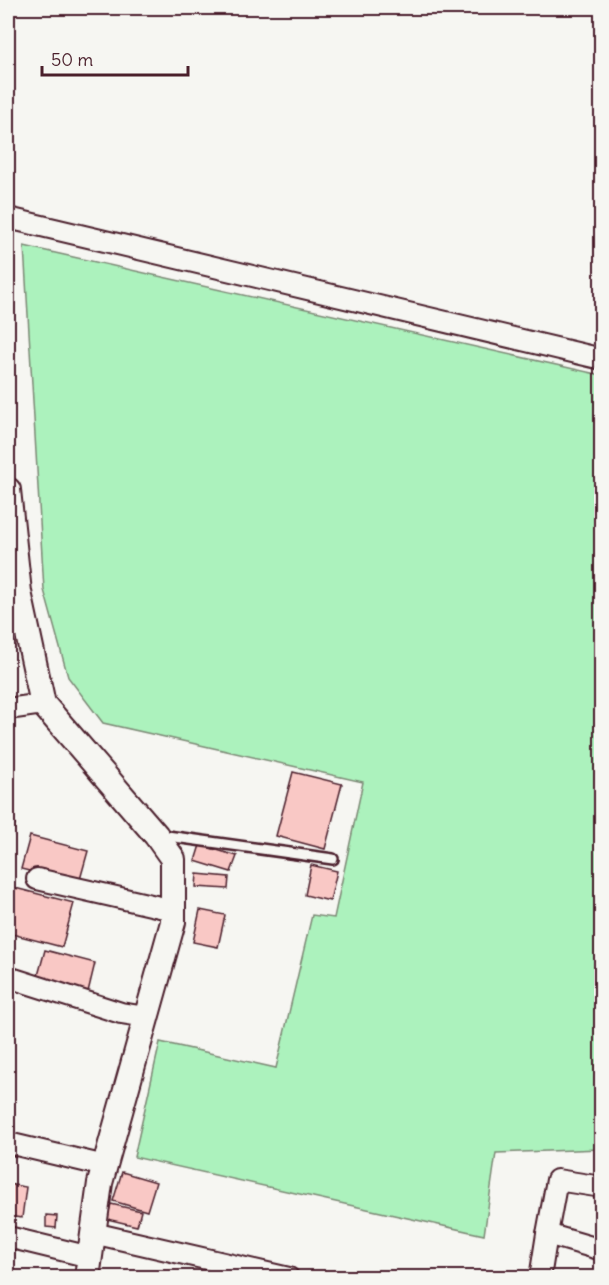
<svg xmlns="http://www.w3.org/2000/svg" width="609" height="1285" font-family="Delius,sans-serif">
<rect width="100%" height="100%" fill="#f6f6f2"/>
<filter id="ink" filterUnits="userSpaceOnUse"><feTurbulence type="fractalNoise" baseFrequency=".0167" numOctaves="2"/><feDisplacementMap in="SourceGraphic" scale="12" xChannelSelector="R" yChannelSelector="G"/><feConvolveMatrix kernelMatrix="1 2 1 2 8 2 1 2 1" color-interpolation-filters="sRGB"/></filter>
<g filter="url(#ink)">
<!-- green -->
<path fill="#acf2bd" stroke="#7b8874" stroke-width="1.5" d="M 24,246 L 601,375 L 601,1149 L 496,1153 L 484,1235 L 134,1157 L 160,1042 L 276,1068 L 312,915 L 334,918 L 363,782 L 103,723 L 68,677 L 44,590 Z"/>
<!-- building -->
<g fill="#f9c8c5" stroke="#4a1f2b" stroke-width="1.5">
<path d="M 293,772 L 342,784 L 325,849 L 276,836 Z"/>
<path d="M 8,821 L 15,823 L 8,849 Z"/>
<path d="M 30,836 L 88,851 L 79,883 L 21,869 Z"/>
<path d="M 200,845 L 237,856 L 231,872 L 195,861 Z"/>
<path d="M 311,865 L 337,871 L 330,901 L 305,895 Z"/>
<path d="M 197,874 L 229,877 L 228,889 L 196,887 Z"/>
<path d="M 11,887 L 74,903 L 62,947 L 8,933 L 8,901 Z"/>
<path d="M 200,910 L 225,915 L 218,947 L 193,942 Z"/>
<path d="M 45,950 L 95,963 L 87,996 L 36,983 Z"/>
<path d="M 122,1172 L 156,1182 L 147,1211 L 113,1201 Z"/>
<path d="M 8,1184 L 26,1187 L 22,1218 L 8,1216 Z"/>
<path d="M 111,1204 L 141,1211 L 137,1226 L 107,1219 Z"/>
<path d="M 46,1215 L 57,1216 L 56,1228 L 46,1227 Z"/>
<path d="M 8,1253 L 14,1254 L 12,1274 L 8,1273 Z"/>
</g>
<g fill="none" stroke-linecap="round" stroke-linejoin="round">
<!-- service casing -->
<g stroke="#4a1f2b" stroke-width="14">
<path id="service" d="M 160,835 L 333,859"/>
</g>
<!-- minor casing -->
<g stroke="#4a1f2b" stroke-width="24">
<g id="minor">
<path d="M 8,218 L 602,359"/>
<path d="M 8,709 L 43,704"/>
<path d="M 37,879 L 173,910"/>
<path d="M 8,977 L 121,1013 L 146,1017"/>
<path d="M 8,1143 L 105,1166"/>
<path d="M 93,1233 L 289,1278"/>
<path d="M 547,1234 L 557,1180 L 602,1187"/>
<path d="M 8,1237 L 90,1257"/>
<path d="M 540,1278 L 547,1234 L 602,1250"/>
</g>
</g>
<!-- tertiary casing -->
<g stroke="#4a1f2b" stroke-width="28">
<path id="tertiary" d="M 8,490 L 19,592 L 43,704 L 156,835 L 173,859 L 173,922 L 100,1183 L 87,1278"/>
</g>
<!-- service -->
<use href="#service" stroke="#f6f6f2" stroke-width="9"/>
<!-- minor -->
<use href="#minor" stroke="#f6f6f2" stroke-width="20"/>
<!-- tertiary -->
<use href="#tertiary" stroke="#f6f6f2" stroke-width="24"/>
</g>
</g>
<!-- margin -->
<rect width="609" height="1285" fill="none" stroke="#f6f6f2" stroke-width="30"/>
<rect x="15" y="15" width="579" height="1255" fill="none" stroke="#4a1f2b" stroke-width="2" filter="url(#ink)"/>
<!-- scale -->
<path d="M42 66v9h146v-9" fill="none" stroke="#4a1f2b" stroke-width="3"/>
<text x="51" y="66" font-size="18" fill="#4a1f2b" stroke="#f6f6f2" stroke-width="4.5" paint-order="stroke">50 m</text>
</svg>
